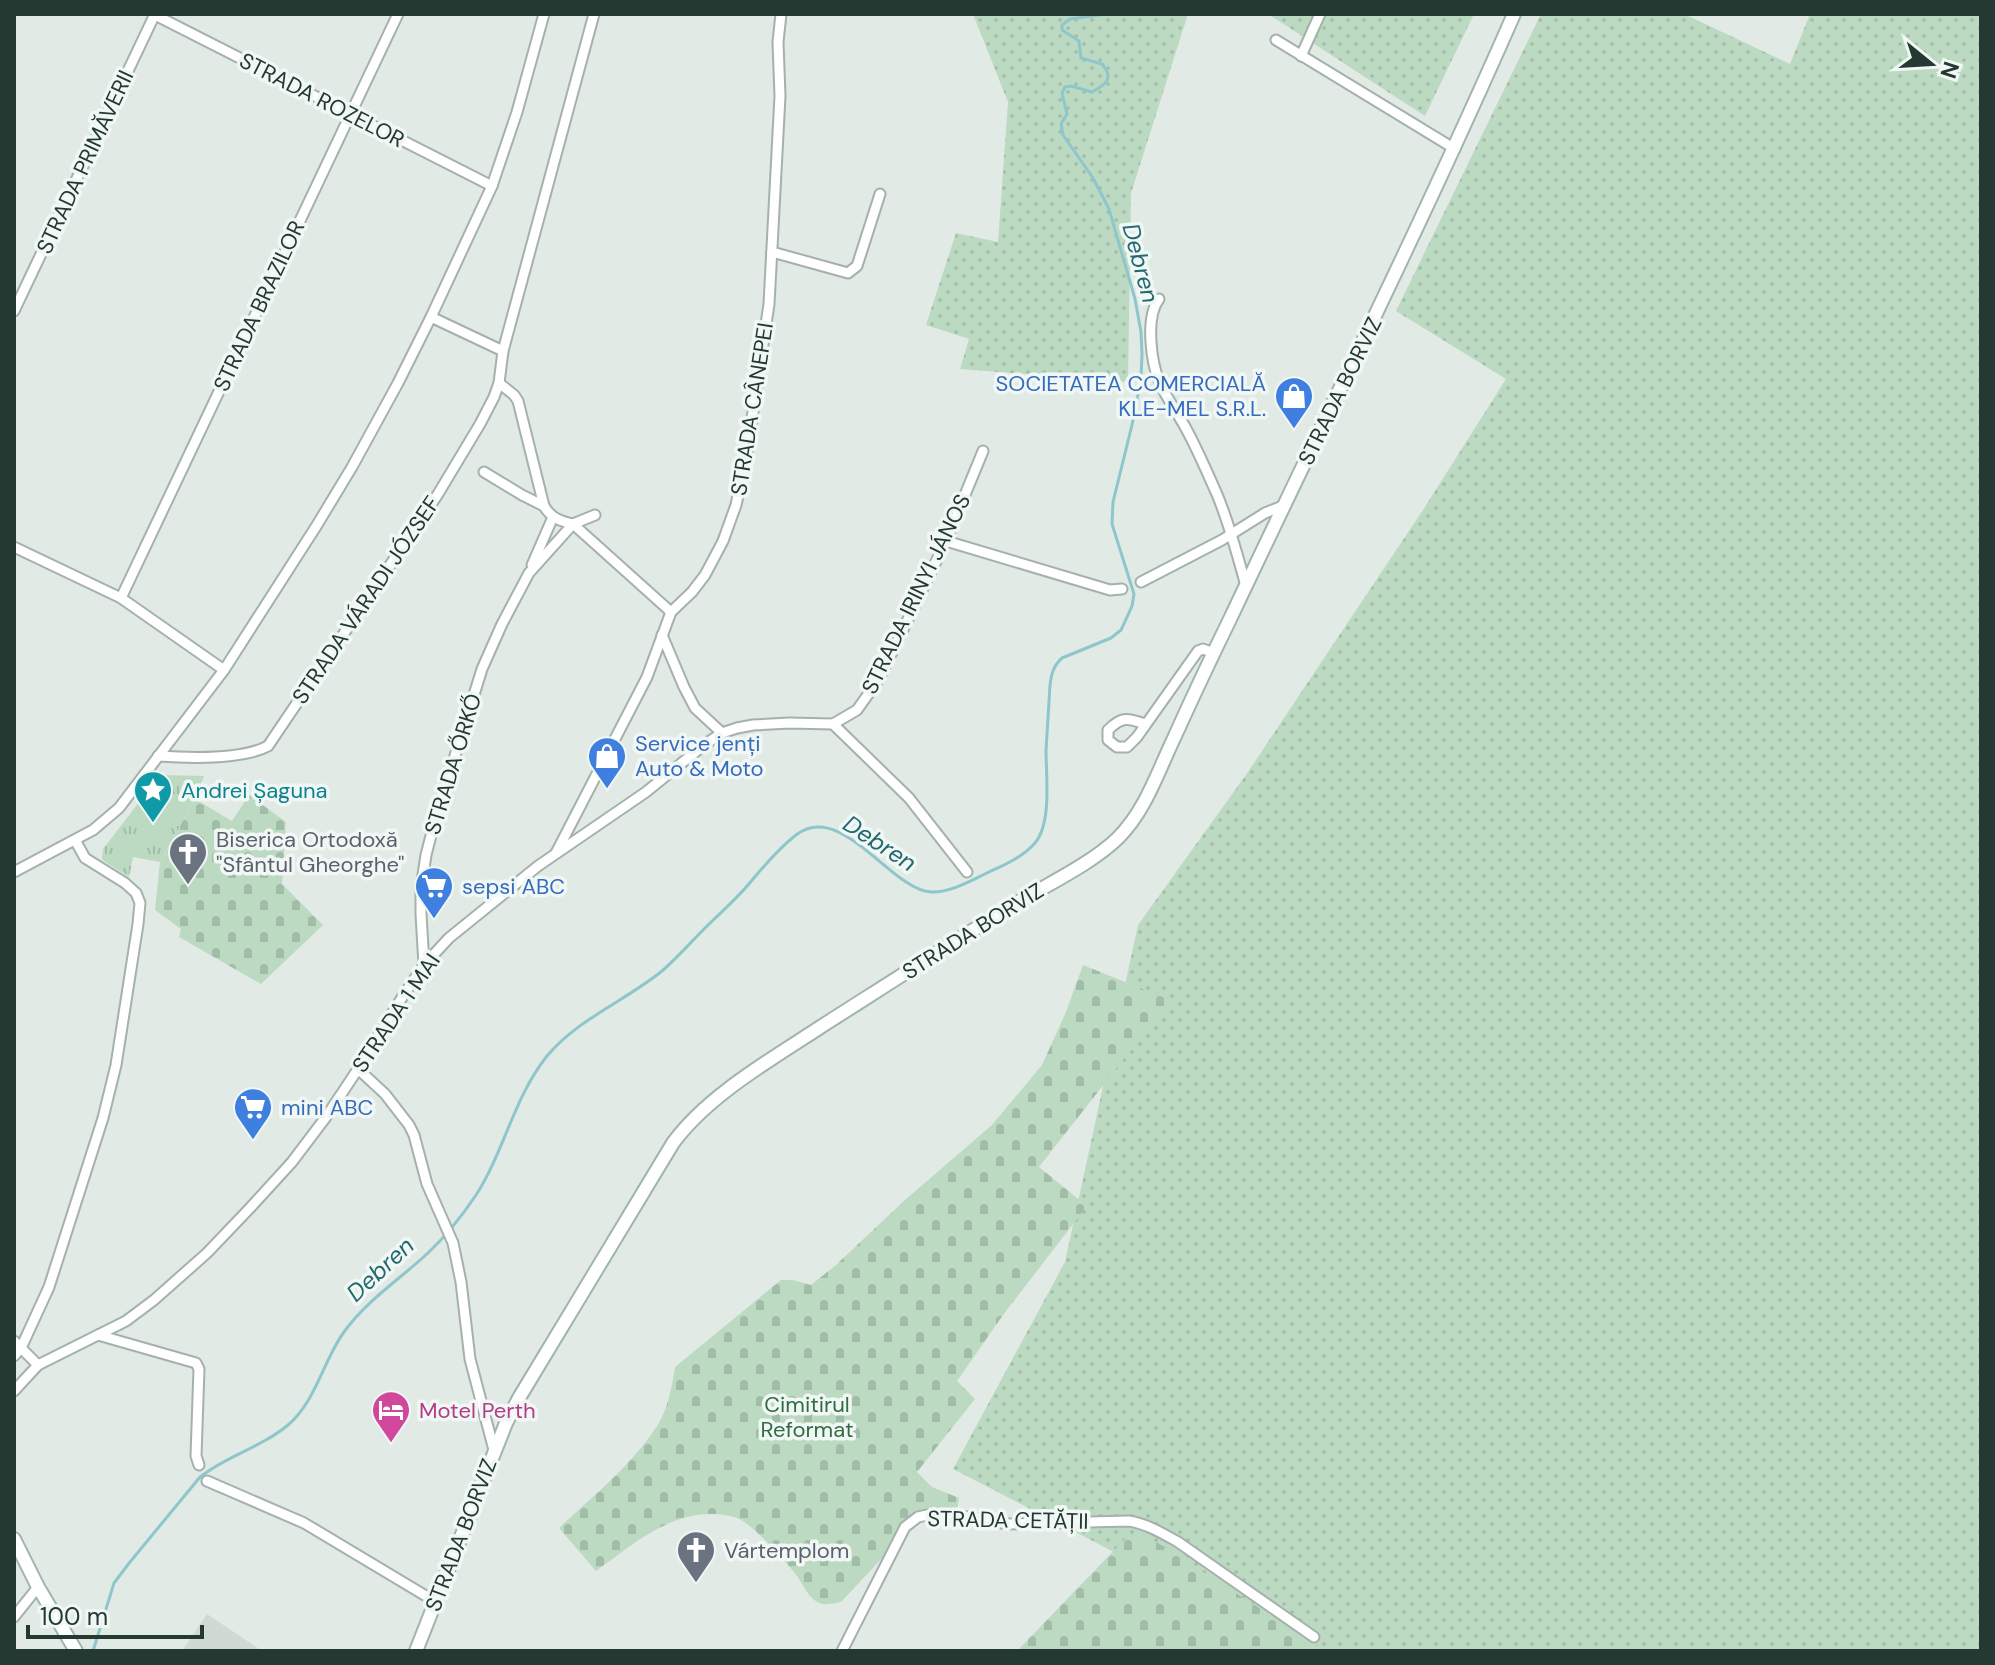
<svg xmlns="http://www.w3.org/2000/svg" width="1995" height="1665" font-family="'DM Sans',sans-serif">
<defs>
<pattern id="grass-dots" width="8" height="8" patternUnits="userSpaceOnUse" patternTransform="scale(2)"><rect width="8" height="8" fill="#bcdac2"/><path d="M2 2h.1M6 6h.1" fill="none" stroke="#a1bca7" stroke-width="1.8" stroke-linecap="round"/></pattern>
<pattern id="cemetery-stones" width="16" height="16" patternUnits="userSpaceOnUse" patternTransform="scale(2)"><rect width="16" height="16" fill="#bcdac2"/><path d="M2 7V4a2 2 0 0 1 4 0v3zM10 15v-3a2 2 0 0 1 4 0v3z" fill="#a1bca7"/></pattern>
<pattern id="park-tufts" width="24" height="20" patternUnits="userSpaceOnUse" patternTransform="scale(2)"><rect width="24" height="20" fill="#bcdac2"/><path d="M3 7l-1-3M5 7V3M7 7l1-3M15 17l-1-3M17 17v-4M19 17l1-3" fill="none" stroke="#a1bca7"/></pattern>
</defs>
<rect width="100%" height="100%" fill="#e1eae5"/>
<!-- built -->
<path fill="#d0dad4" d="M 207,1614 L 262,1651 L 182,1651 Z"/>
<!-- grass -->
<g fill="url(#grass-dots)">
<path d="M 973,14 L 1188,14 L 1131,193 L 1128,382 L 960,369 L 969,339 L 926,325 L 956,233 L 998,242 L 1008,102 Z"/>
<path d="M 1268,14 L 1474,14 L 1425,116 Z"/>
<path d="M 1541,14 L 1684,14 L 1790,64 L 1810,14 L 1981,14 L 1981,1651 L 1306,1651 L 953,1469 L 1065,1262 L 1138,925 L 1248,772 L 1423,510 L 1506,379 L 1396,311 Z"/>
</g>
<!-- cemetery -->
<g fill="url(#cemetery-stones)">
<path d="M 249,795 L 286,822 L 282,884 L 323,925 L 261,984 L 179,937 L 181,929 L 155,910 L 160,862 L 195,799 L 232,821 Z"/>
<path d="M 1083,965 L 1170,1000 L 1039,1167 L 1087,1206 L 1003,1315 L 957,1381 L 975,1399 L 917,1472 L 932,1487 L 959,1498 L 956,1515 L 931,1511 L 911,1516 L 899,1525 L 885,1555 L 841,1602 C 836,1603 828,1605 823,1604 C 808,1601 803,1582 794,1572 C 782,1558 756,1528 741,1520 C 732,1515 721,1514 711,1514 C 666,1514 631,1546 596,1571 L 559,1528 C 593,1496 632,1465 657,1426 C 668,1409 672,1387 675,1367 L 781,1280 L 793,1280 L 811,1285 L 836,1265 L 905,1200 L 992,1125 L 1042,1065 L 1066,1012 Z"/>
<path d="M 1136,1534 L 1147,1536 L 1326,1651 L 1017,1651 L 1127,1537 Z"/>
</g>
<!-- park -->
<path fill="url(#park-tufts)" d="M 160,775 L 204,776 L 195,799 L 160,862 L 133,857 L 129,877 L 104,861 L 102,859 L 103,849 Z"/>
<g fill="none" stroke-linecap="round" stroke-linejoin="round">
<!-- stream -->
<path stroke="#8ec6cb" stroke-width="3" d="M 93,1651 L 114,1583 L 130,1562 L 200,1477 C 226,1456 262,1447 288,1425 C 316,1401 323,1361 344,1332 C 366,1301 400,1279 428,1253 C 446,1236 462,1216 476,1195 C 504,1152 514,1097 547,1056 C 578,1019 625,1001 662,971 C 677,958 691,942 705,928 C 721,912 739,897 753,879 C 766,864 779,848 796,835 C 841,800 891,890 931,892 C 950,893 972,880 989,872 C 1004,865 1023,857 1035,843 C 1052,823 1046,776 1046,750 C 1047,734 1048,718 1049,702 C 1050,686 1049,669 1062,658 L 1111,638 L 1121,630 L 1132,606 L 1134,594 L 1112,524 L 1113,502 L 1132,425 L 1141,378 L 1142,354 L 1141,332 L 1135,299 L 1109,209 L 1093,178 L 1063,135 L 1061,124 L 1067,114 L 1062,93 L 1065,87 L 1071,86 L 1092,92 C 1105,85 1115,79 1102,64 L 1081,58 L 1079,41 L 1062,30 L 1062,25 L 1070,19 L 1106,14"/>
<!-- street casing -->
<g stroke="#a4b1ac" stroke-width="13">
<g id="street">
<path d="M 153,14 L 492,186"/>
<path d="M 1276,40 L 1455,149"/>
<path d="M 1301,56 L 1320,14"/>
<path d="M 772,252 L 848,273 L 857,266 L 880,194"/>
<path d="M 1159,299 C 1145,317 1151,363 1160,383 C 1166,397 1176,411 1184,425 C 1196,446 1206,470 1216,492 C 1229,522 1237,554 1246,586"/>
<path d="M 14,311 L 155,14"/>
<path d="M 431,317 L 503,351"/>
<path d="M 499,383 L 514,395 L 518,401 L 544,506 C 551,518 560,521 573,524 L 671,612"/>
<path d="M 484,472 L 522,495 L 544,506"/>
<path d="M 946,541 L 1110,590 L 1122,589"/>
<path d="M 14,547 L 121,598 L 224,670"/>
<path d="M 532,565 L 553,517"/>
<path d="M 1141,582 L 1222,540 L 1265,513 L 1285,505"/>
<path d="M 121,598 L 398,14"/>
<path d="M 662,635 L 684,687 L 695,708 L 722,733"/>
<path d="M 833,724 L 909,798 L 967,872"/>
<path d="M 1145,724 C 1128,718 1122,716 1108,730 L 1108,740 L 1117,747 L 1127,747 L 1137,737 L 1198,651 L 1203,649 L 1214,653"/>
<path d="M 158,756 C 188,758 242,760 268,746 L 438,494 L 480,424 L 494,397 L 499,383 L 503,351 L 594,14"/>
<path d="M 556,853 L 647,677 L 671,612 L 692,592 L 705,575 L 723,541 L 736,505 L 746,459 L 769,304 L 780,96 L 778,42 L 781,14"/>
<path d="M 14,872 L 93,830 L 119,808 L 224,670 L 317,525 L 352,467 L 398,383 L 431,317 L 492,186 L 517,112 L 544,14"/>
<path d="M 424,965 L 421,914 L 421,888 L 426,855 L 435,820 L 482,669 L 502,624 L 529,573 L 573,524 L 595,515"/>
<path d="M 358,1069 L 385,1094 L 409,1125 L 414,1135 L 427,1184 L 453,1243 L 461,1282 L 470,1359 L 494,1450"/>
<path d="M 98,1335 L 196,1363 L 199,1369 L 196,1456 L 199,1465"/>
<path d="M 14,1341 L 38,1365"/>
<path d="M 14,1356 L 21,1348 L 49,1287 L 103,1118 L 116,1065 L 138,924 L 140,903 L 136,893 L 125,883 L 85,858 L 75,840"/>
<path d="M 14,1391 L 38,1365 L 126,1321 L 154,1300 L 207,1253 L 250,1208 L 292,1162 L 326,1117 L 358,1069 L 403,996 L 424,965 L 449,938 L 538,866 L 646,792 L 704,745 L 722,733 L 737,728 L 753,725 L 789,723 L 833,724 L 857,710 L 879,679 L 946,541 L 983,451"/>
<path d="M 207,1481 L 304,1523 L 436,1602"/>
<path d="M 14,1617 L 38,1587"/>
<path d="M 842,1651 L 905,1527 L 918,1517 L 932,1514 L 950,1514 L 1008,1524 L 1129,1521 C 1147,1524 1162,1533 1178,1542 L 1314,1637"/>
</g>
</g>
<!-- secondary casing -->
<g stroke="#a1b5ac" stroke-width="16">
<g id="secondary">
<path d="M 14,1539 L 38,1587 L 76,1651"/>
<path d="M 416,1651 L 506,1423 L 519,1398 L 673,1143 C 708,1095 772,1059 822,1026 C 888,984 953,942 1020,901 C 1052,882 1092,863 1118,838 C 1146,810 1158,771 1175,736 C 1193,696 1212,656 1231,617 C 1326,416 1425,217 1514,14"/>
</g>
</g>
<!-- street -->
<use href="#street" stroke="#fff" stroke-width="9"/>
<!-- secondary -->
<use href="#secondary" stroke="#fff" stroke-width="12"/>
</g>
<!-- icons -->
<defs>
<g id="shop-pin" transform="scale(2)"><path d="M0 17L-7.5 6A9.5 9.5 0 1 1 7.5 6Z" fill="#3f7fe0" stroke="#f1f7f4"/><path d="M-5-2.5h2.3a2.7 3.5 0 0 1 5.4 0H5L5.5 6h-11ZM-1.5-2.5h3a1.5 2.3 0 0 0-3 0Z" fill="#fff"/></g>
<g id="sight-pin" transform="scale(2)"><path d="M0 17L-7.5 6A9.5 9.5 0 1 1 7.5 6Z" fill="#0f9aa8" stroke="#f1f7f4"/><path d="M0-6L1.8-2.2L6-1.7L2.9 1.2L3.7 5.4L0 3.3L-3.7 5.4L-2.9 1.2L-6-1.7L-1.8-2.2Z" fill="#fff"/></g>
<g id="church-pin" transform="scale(2)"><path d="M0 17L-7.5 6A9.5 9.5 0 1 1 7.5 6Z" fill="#6b7280" stroke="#f1f7f4"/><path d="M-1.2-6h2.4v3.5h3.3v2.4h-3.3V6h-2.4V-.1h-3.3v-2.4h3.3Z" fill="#fff"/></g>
<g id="supermarket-pin" transform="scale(2)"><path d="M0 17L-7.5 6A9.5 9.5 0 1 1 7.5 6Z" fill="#3f7fe0" stroke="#f1f7f4"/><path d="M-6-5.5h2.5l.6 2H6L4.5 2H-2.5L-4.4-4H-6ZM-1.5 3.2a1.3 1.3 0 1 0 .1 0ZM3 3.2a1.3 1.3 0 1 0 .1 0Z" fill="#fff"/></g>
<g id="hotel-pin" transform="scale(2)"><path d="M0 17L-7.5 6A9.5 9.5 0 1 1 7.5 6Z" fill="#d1479c" stroke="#f1f7f4"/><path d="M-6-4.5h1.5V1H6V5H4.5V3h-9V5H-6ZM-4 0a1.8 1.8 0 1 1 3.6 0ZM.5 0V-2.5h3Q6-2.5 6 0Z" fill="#fff"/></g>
</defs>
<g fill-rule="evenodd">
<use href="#shop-pin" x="1294" y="396"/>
<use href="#shop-pin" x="607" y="756"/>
<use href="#sight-pin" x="153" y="790"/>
<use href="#church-pin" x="188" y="852"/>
<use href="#supermarket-pin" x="434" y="886"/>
<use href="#supermarket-pin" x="253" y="1107"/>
<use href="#hotel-pin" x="391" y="1410"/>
<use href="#church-pin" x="696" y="1550"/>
</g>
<g text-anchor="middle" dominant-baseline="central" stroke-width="7" stroke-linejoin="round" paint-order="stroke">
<!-- street labels -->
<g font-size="22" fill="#233932" stroke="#f1f7f4">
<text transform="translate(322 100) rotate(27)">STRADA ROZELOR</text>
<text transform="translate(85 162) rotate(-65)">STRADA PRIMĂVERII</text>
<text transform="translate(259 306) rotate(-65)">STRADA BRAZILOR</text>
<text transform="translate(1340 391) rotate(-64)">STRADA BORVIZ</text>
<text transform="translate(752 409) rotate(-81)">STRADA CÂNEPEI</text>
<text transform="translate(916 594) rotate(-64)">STRADA IRINYI JÁNOS</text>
<text transform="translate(366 600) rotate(-56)">STRADA VÁRADI JÓZSEF</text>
<text transform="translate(453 764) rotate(-73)">STRADA ŐRKŐ</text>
<text transform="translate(973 931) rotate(-32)">STRADA BORVIZ</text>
<text transform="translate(396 1013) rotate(-56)">STRADA 1 MAI</text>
<text transform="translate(1008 1520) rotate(1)">STRADA CETĂȚII</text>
<text transform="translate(461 1535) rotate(-69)">STRADA BORVIZ</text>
</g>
<!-- shop labels -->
<g font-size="22" fill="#366cbe" stroke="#f1f7f4" text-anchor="start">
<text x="1266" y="383" text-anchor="end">SOCIETATEA COMERCIALĂ<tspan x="1266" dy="25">KLE-MEL S.R.L.</tspan></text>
<text x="635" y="743">Service jenți<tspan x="635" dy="25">Auto &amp; Moto</tspan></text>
<text x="462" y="886">sepsi ABC</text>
<text x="281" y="1107">mini ABC</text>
</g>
<!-- culture labels -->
<g font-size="22" fill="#0d838f" stroke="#f1f7f4" text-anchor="start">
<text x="181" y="790">Andrei Șaguna</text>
</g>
<!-- worship labels -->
<g font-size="22" fill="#5b616d" stroke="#f1f7f4" text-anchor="start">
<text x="216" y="839">Biserica Ortodoxă<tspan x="216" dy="25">"Sfântul Gheorghe"</tspan></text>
<text x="724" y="1550">Vártemplom</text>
</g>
<!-- park labels -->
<g font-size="22" fill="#316c43" stroke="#f1f7f4">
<text x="807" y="1404">Cimitirul<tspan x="807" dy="25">Reformat</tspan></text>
</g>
<!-- hotel labels -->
<g font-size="22" fill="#b23c85" stroke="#f1f7f4" text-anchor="start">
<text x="419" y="1410">Motel Perth</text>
</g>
<!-- water labels -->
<g font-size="24" font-style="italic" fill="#236970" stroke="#f1f7f4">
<text transform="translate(1141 263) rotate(75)">Debren</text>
<text transform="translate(880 843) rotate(33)">Debren</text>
<text transform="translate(380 1269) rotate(-43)">Debren</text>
</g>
</g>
<!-- border -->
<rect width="1995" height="1665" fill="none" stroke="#233932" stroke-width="32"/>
<!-- north arrow -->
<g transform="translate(1931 64) rotate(108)" stroke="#f1f7f4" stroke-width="6" paint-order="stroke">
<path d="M0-6L14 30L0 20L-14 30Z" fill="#233932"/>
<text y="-12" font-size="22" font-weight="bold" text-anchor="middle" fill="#233932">N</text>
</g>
<!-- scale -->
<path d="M28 1625v12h174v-12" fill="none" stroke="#233932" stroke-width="4"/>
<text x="40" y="1625" font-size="24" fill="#233932" stroke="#f1f7f4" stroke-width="6" paint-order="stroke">100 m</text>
</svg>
